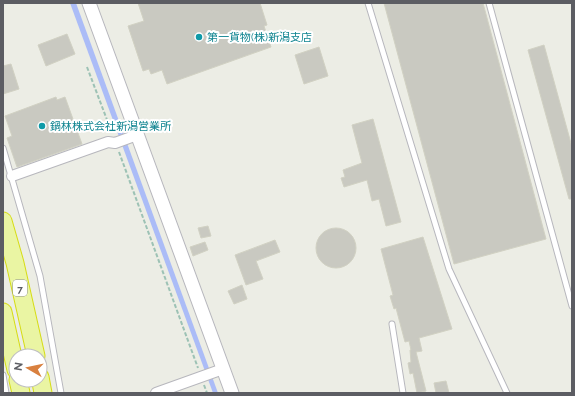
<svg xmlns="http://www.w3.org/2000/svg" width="575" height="396" font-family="Raleway,'Noto Sans JP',sans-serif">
<rect width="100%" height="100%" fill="#ecede5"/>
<!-- water -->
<path fill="#abbcf7" d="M 70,3 L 76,3 L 218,393 L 213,393 Z"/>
<!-- building -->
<g fill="#c9c9c1" stroke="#d1d1c3">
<path d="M 138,3 L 260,3 L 267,25 L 264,26 L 271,47 L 167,84 L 162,70 L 151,74 L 149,69 L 143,71 L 128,26 L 144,21 Z"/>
<path d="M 384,3 L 483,3 L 546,239 L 454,264 Z"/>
<path d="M 67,34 L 75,54 L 46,66 L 38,45 Z"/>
<path d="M 544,45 L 572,147 L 572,199 L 569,199 L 528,50 Z"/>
<path d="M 319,47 L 328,76 L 304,84 L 295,55 Z"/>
<path d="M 11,64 L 19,89 L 3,94 L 3,66 Z"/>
<path d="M 56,97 L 57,100 L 65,97 L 82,144 L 17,167 L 7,138 L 12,136 L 5,116 Z"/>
<path d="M 373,119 L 401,222 L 386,226 L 379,199 L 372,201 L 367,180 L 344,187 L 341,178 L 345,177 L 343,170 L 362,163 L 352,125 Z"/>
<path d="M 208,226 L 211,236 L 201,238 L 198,228 Z"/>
<circle cx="336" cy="248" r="20"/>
<path d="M 423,237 L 452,329 L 419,338 L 422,351 L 416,352 L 426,391 L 417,393 L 413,373 L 410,374 L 408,363 L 411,362 L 410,350 L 411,350 L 409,341 L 405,342 L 396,308 L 394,309 L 390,296 L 393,295 L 381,249 Z"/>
<path d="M 275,240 L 280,252 L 256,261 L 263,279 L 246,285 L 235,255 Z"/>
<path d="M 205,242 L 208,250 L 193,256 L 190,247 Z"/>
<path d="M 242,285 L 247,299 L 234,304 L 228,291 Z"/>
<path d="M 446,381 L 449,393 L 436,393 L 434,383 Z"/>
</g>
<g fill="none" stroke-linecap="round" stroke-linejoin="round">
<!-- service casing -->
<g stroke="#b7b7bd" stroke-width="7">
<g id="service">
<path d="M 368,3 L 449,269 L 507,393"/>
<path d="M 489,3 L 572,306"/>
<path d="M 3,148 L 40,276 L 61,393"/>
<path d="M 392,324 L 403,393"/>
<path d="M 3,375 L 6,393"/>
</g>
</g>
<!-- minor casing -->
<g stroke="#b7b7bd" stroke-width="12">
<g id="minor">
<path d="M 12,176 L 108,142 L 115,143 L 137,135"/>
<path d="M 156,393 L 223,369"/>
</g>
</g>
<!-- tertiary casing -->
<g stroke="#b7b7bd" stroke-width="15">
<path id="tertiary" d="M 89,3 L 232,393"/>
</g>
<!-- trunk casing -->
<g stroke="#d6dc15" stroke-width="19">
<g id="trunk">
<path d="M 3,221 L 15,263 L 36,356"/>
<path d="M 3,312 L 16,370"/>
<path d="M 40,377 L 43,393"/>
<path d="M 18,380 L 21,393"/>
</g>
</g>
<!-- path -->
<g stroke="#9dc2b5" stroke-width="2" stroke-dasharray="4 2" stroke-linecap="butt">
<path d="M 87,67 L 112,133"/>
<path d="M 119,152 L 198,368"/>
<path d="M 204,385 L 207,393"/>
</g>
<!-- service -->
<use href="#service" stroke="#fff" stroke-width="5"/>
<!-- minor -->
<use href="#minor" stroke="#fff" stroke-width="10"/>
<!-- tertiary -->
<use href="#tertiary" stroke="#fff" stroke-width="13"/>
<!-- trunk -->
<use href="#trunk" stroke="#eaf5a3" stroke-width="17"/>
</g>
<!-- markers -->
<g fill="#0f9aa8" stroke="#fff" stroke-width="1.5">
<circle cx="199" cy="37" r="4"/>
<circle cx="42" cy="126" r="4"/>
</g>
<g text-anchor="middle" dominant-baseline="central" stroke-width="4" stroke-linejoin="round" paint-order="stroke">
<!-- shield labels -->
<rect fill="#fff" stroke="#8d8e92" stroke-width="1" x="13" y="280" width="14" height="16" rx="3"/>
<g font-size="10" font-weight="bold" fill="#5c5d63">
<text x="20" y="288">7</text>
</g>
<!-- culture labels -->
<g font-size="11" fill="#0d838f" stroke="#fff" text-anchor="start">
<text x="207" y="37">第一貨物(株)新潟支店</text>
<text x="50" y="126">鍋林株式会社新潟営業所</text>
</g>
</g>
<!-- border -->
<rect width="575" height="396" fill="none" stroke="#5c5d63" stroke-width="8"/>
<!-- north arrow -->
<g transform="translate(28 368) rotate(279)"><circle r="19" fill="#ffffff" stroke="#bebec1"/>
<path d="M0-3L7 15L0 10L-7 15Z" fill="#d9803f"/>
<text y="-6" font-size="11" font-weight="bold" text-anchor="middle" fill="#5c5d63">N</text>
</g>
</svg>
